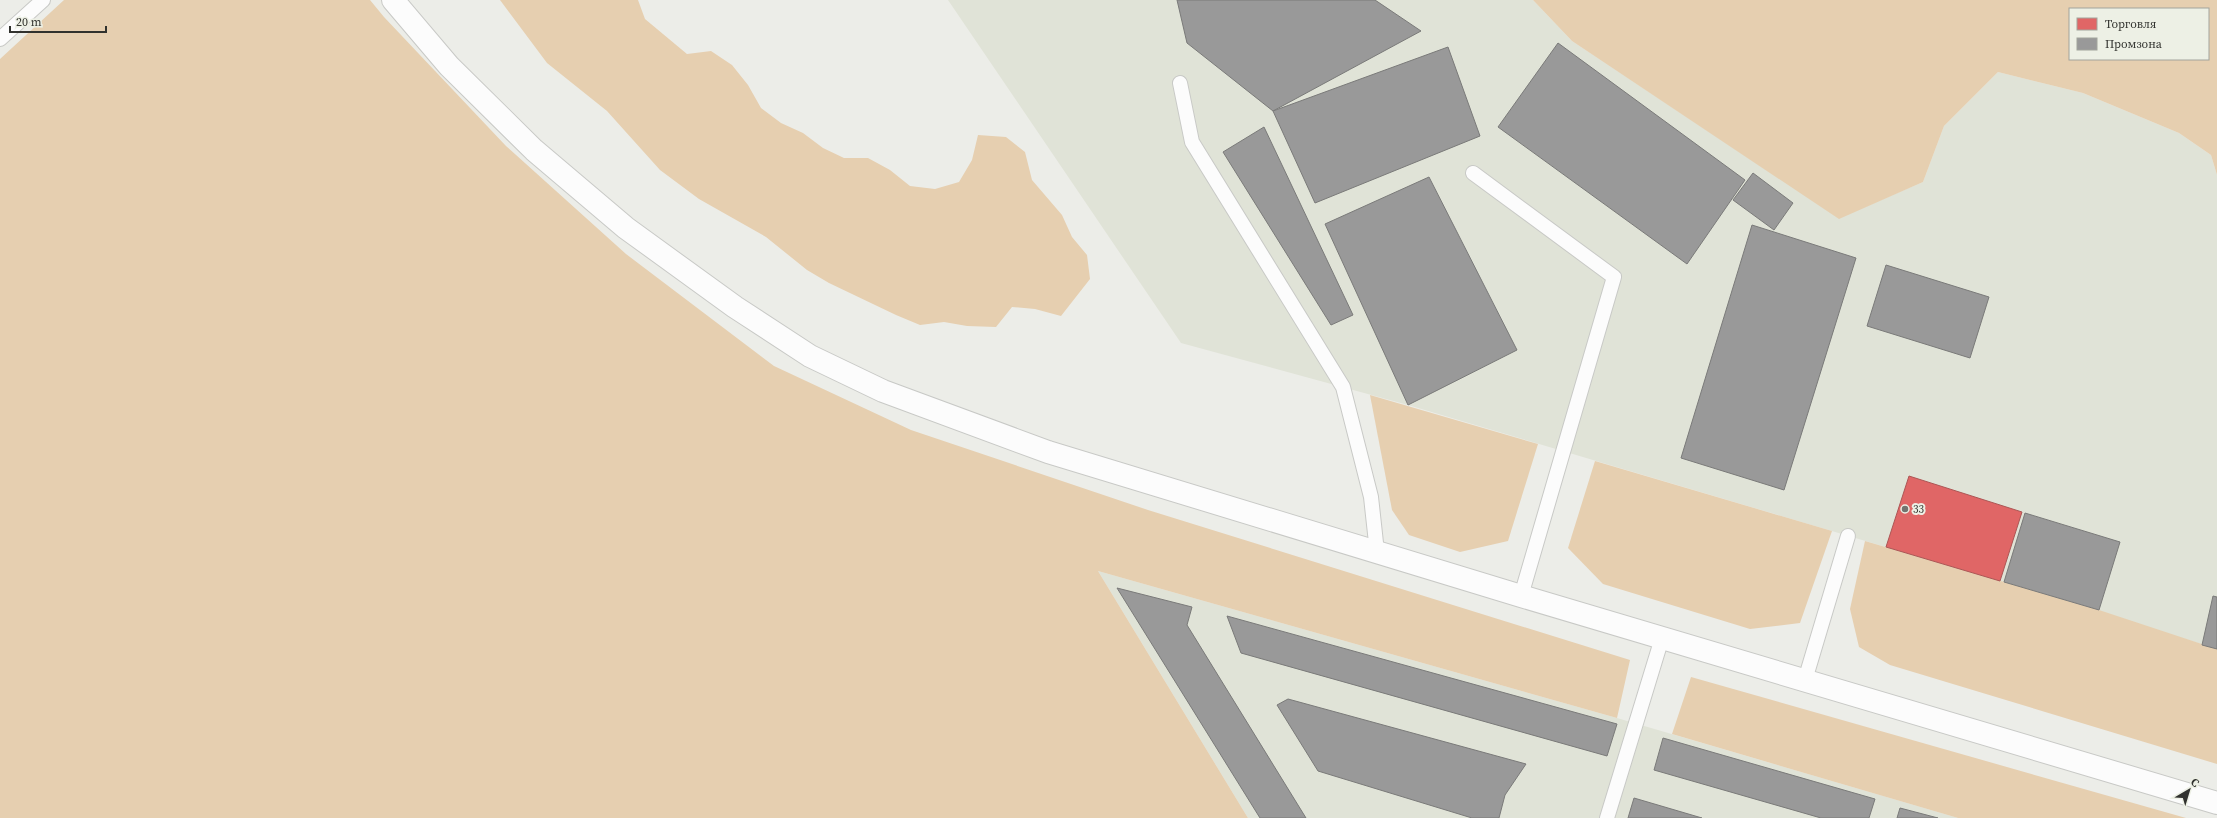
<svg xmlns="http://www.w3.org/2000/svg" width="2217" height="818" font-family="'Source Serif 4',serif">
<rect width="100%" height="100%" fill="#ecede8"/>
<!-- built -->
<g fill="#e0e3d7">
<path d="M 948,0 L 1533,0 L 1572,41 L 1839,218 L 1923,182 L 1944,126 L 1998,72 L 2083,93 L 2179,133 L 2211,155 L 2217,175 L 2217,649 L 2000,581 L 1408,405 L 1181,343 Z"/>
<path d="M 1098,571 L 1617,718 L 1958,818 L 1248,818 Z"/>
</g>
<!-- green -->
<g fill="#e6cfb0" fill-rule="evenodd">
<path d="M 64,0 L 370,0 L 384,17 L 506,146 L 626,254 L 774,366 L 911,430 L 1148,510 L 1630,660 L 1617,718 L 1098,571 L 1248,818 L 0,818 L 0,59 Z"/>
<path d="M 500,0 L 638,0 L 645,19 L 687,54 L 711,51 L 732,65 L 748,85 L 761,108 L 781,123 L 803,133 L 823,148 L 844,158 L 868,158 L 890,170 L 910,186 L 935,189 L 959,182 L 972,160 L 978,135 L 1006,137 L 1025,152 L 1032,180 L 1062,215 L 1072,237 L 1087,255 L 1090,279 L 1061,316 L 1035,309 L 1012,307 L 996,327 L 967,326 L 944,322 L 920,325 L 896,315 L 829,283 L 807,270 L 766,237 L 699,199 L 660,170 L 607,111 L 547,63 Z"/>
<path d="M 1533,0 L 2217,0 L 2217,175 L 2211,155 L 2179,133 L 2083,93 L 1998,72 L 1944,126 L 1923,182 L 1839,219 L 1572,41 ZM 2070,9 L 2208,9 L 2208,59 L 2070,59 Z"/>
<path d="M 1370,395 L 1538,444 L 1508,541 L 1460,552 L 1409,535 L 1392,510 Z"/>
<path d="M 1595,461 L 1832,531 L 1800,623 L 1750,629 L 1603,584 L 1568,548 Z"/>
<path d="M 1865,541 L 2099,610 L 2217,649 L 2217,764 L 1890,665 L 1859,647 L 1850,609 Z"/>
<path d="M 1691,677 L 2186,818 L 1958,818 L 1672,734 Z"/>
</g>
<!-- shops -->
<path fill="#e06666" stroke="#ac5655" d="M 1909,476 L 2022,512 L 2000,581 L 1886,547 Z"/>
<!-- industry -->
<g fill="#999" stroke="#7a7a79">
<path d="M 1177,0 L 1375,0 L 1421,31 L 1273,111 L 1187,43 Z"/>
<path d="M 1558,43 L 1745,180 L 1687,264 L 1498,127 Z"/>
<path d="M 1448,47 L 1480,136 L 1315,203 L 1273,111 Z"/>
<path d="M 1264,127 L 1353,315 L 1331,325 L 1223,152 Z"/>
<path d="M 1753,173 L 1793,203 L 1774,230 L 1733,200 Z"/>
<path d="M 1429,177 L 1517,350 L 1408,405 L 1325,224 Z"/>
<path d="M 1752,225 L 1856,258 L 1784,490 L 1681,458 Z"/>
<path d="M 1886,265 L 1989,297 L 1970,358 L 1867,326 Z"/>
<path d="M 2025,513 L 2120,542 L 2099,610 L 2004,582 Z"/>
<path d="M 1117,588 L 1192,607 L 1187,625 L 1306,818 L 1260,818 Z"/>
<path d="M 2213,596 L 2217,597 L 2217,649 L 2202,645 Z"/>
<path d="M 1227,616 L 1617,724 L 1607,756 L 1241,653 Z"/>
<path d="M 1288,699 L 1526,764 L 1505,795 L 1499,818 L 1472,818 L 1318,771 L 1277,705 Z"/>
<path d="M 1663,738 L 1875,799 L 1869,818 L 1821,818 L 1654,770 Z"/>
<path d="M 1634,798 L 1702,818 L 1628,818 Z"/>
<path d="M 1900,808 L 1938,818 L 1897,818 Z"/>
</g>
<g fill="none" stroke-linecap="round" stroke-linejoin="round">
<!-- lane casing -->
<g stroke="#c8c9c6" stroke-width="16">
<g id="lane">
<path d="M 0,39 L 43,0"/>
<path d="M 1180,83 L 1192,142 L 1343,387 L 1371,497 L 1377,552"/>
<path d="M 1473,173 L 1614,277 L 1521,596"/>
<path d="M 1805,680 L 1848,536"/>
<path d="M 1607,818 L 1662,638"/>
</g>
</g>
<!-- secondary casing -->
<g stroke="#c8c9c6" stroke-width="24">
<path id="secondary" d="M 393,0 L 449,66 L 534,150 L 626,228 L 735,307 L 810,356 L 883,391 L 1048,452 L 1521,596 L 2217,803"/>
</g>
<!-- lane -->
<use href="#lane" stroke="#fcfcfc" stroke-width="14"/>
<!-- secondary -->
<use href="#secondary" stroke="#fcfcfc" stroke-width="22"/>
</g>
<!-- markers -->
<circle fill="#72736f" stroke="#edf0e5" stroke-width="1.5" cx="1905" cy="509" r="4"/>
<g text-anchor="middle" dominant-baseline="central" stroke-width="4" stroke-linejoin="round" paint-order="stroke">
<!-- poi labels -->
<g font-size="11" fill="#31322e" stroke="#edf0e5" text-anchor="start">
<text x="1913" y="509">33</text>
</g>
</g>
<!-- legend -->
<rect x="2069" y="8" width="140" height="52" fill="#edf0e5" stroke="#a2a49c"/>
<rect x="2077" y="18" width="20" height="12" fill="#e06666" stroke="#a2a49c"/>
<text x="2105" y="28" font-size="12" fill="#31322e">Торговля</text>
<rect x="2077" y="38" width="20" height="12" fill="#999999" stroke="#a2a49c"/>
<text x="2105" y="48" font-size="12" fill="#31322e">Промзона</text>
<!-- north arrow -->
<g transform="translate(2189 790) rotate(38)" stroke="#edf0e5" stroke-width="3" paint-order="stroke">
<path d="M0-3L7 15L0 10L-7 15Z" fill="#31322e"/>
<text y="-6" font-size="11" font-weight="bold" text-anchor="middle" fill="#31322e">С</text>
</g>
<!-- scale -->
<path d="M10 26v6h96v-6" fill="none" stroke="#31322e" stroke-width="2"/>
<text x="16" y="26" font-size="12" fill="#31322e" stroke="#edf0e5" stroke-width="3" paint-order="stroke">20 m</text>
</svg>
